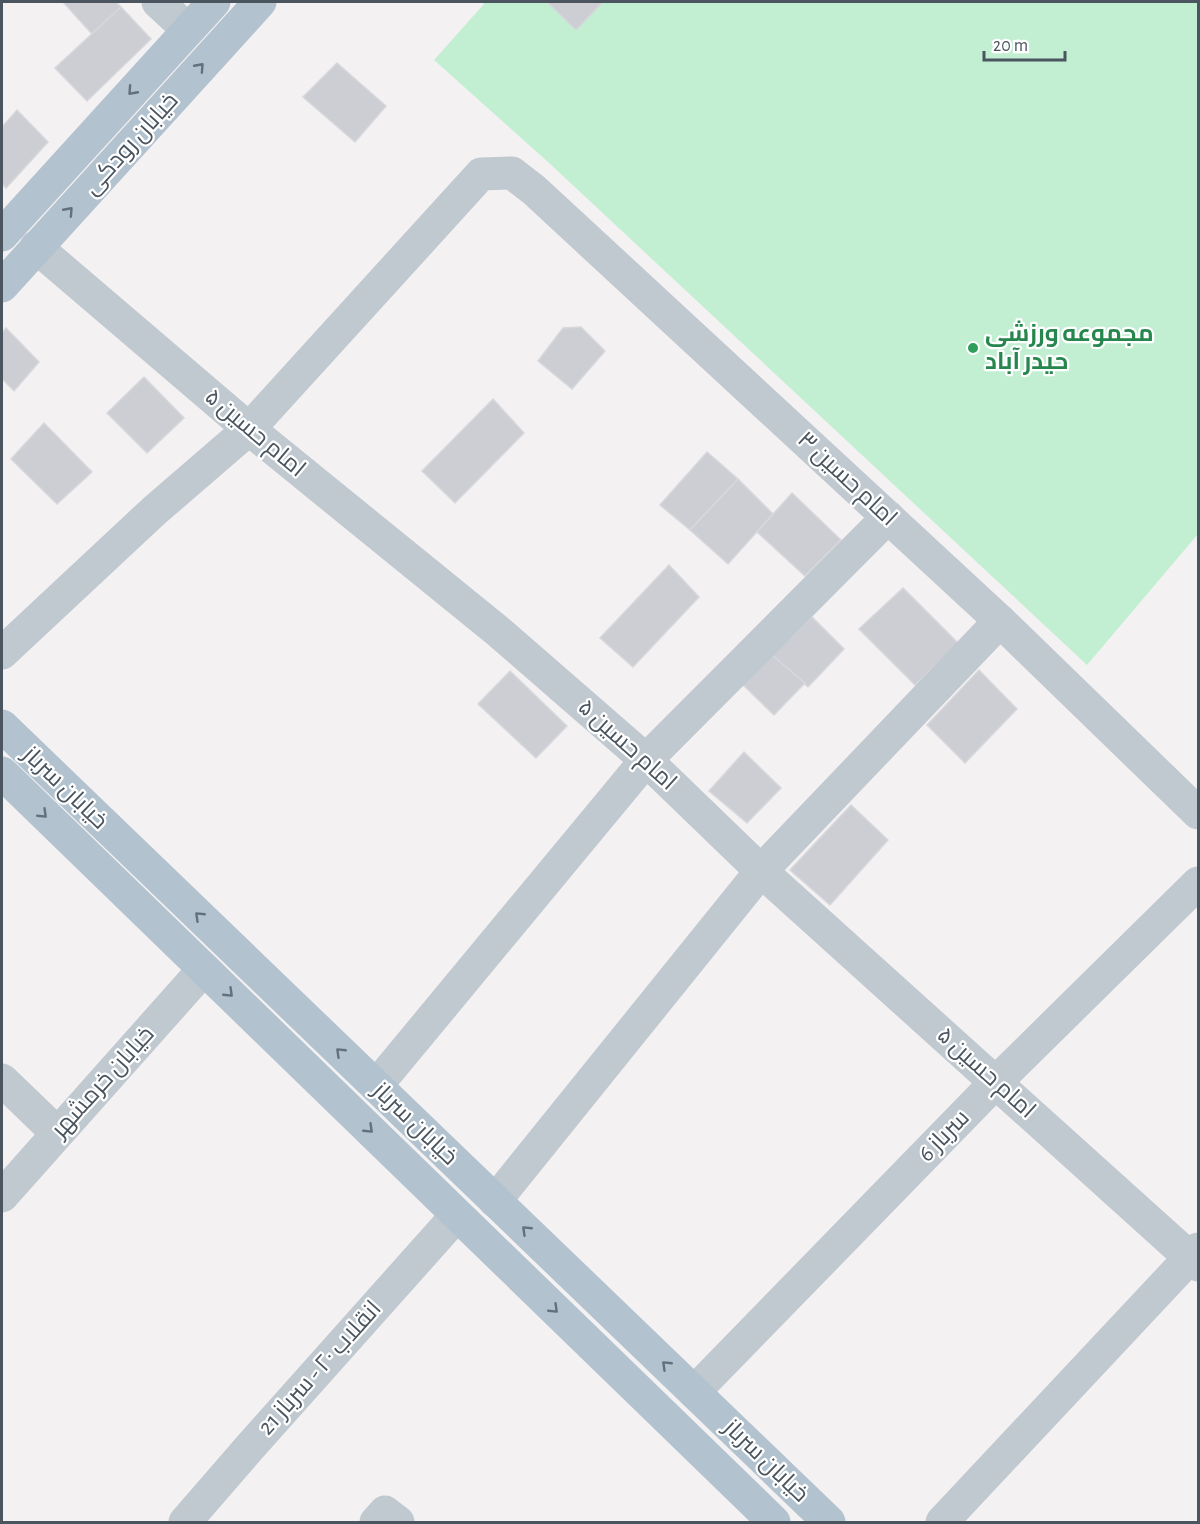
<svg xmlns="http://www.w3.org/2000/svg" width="1200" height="1524" font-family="'Alegreya Sans',Cairo,sans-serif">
<rect width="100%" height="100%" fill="#f4f1f2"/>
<!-- grass -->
<path fill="#c2efd2" d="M 482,2 L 1198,2 L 1198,534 L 1087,665 L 548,162 L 434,60 L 484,4 Z"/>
<!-- building -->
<g fill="#ccced4" stroke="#d6d8dc" stroke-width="1.5">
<path d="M 63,2 L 116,2 L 121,7 L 92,34 Z"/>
<path d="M 547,2 L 603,2 L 576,30 Z"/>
<path d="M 121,7 L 151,39 L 87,101 L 55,68 Z"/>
<path d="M 337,63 L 386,106 L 355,142 L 303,97 Z"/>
<path d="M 17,110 L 48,142 L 6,188 L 2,183 L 2,127 Z"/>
<path d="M 581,327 L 605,351 L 572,389 L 538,361 L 563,328 Z"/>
<path d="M 6,328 L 39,362 L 14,391 L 2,379 L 2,333 Z"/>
<path d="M 144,377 L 184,418 L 147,453 L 107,413 Z"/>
<path d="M 493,399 L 524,433 L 455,503 L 422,471 Z"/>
<path d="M 44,423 L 92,472 L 57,504 L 11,459 Z"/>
<path d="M 707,452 L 738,479 L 690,530 L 660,505 Z"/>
<path d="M 738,479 L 773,514 L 728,564 L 690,530 Z"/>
<path d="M 792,493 L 841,540 L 805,576 L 757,532 Z"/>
<path d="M 669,565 L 699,597 L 633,667 L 600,638 Z"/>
<path d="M 903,588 L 958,643 L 915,685 L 859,629 Z"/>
<path d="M 812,617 L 844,649 L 808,687 L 772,655 Z"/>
<path d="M 772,655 L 805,683 L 774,715 L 741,683 Z"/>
<path d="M 979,670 L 1017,709 L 965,763 L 927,725 Z"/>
<path d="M 510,671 L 567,726 L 536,758 L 478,704 Z"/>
<path d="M 744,752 L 781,788 L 747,823 L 709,791 Z"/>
<path d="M 851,805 L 888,840 L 830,905 L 790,870 Z"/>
</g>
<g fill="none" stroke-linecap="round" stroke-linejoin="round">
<!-- minor -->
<g stroke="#c0c9d0" stroke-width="33">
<path d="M 158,2 L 188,30"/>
<path d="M 36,247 L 249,429 L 500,633 L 646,760 L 761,871 L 1198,1265"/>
<path d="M 2,653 L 154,511 L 249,429 L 481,174 L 512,173 L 534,190 L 1000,621 L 1198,813"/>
<path d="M 2,1080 L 57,1133"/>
<path d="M 376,1086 L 646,760 L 888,517"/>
<path d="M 2,1196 L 204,969"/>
<path d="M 495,1201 L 761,871 L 1000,621"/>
<path d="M 694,1392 L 996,1082 L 1198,883"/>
<path d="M 185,1522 L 250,1447 L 457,1215"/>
<path d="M 376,1522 L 385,1512 L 398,1522"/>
<path d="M 942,1522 L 1198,1249"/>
</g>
<!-- major -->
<g stroke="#b2c2cf" stroke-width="33">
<path d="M 2,235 L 214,2"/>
<path d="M 2,286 L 260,2"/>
<path d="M 2,726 L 829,1522"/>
<path d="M 2,773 L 774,1522"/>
</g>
</g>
<!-- one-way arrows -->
<defs><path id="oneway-chevron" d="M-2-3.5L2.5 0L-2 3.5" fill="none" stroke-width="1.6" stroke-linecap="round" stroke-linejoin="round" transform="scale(1.5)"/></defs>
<g stroke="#64707b">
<use href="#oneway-chevron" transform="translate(200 67) rotate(-48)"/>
<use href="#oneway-chevron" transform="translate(132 91) rotate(132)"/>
<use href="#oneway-chevron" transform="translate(69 211) rotate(-48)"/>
<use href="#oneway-chevron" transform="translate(43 814) rotate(44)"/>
<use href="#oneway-chevron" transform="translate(199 916) rotate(-136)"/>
<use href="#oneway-chevron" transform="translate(229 993) rotate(44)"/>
<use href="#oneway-chevron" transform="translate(340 1052) rotate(-136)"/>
<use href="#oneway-chevron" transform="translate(369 1129) rotate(44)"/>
<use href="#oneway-chevron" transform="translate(526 1230) rotate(-136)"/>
<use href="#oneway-chevron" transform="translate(554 1309) rotate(44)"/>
<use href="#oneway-chevron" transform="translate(666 1365) rotate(-136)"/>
</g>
<!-- markers -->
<circle fill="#2e9e5b" stroke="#fff" stroke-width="2" cx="973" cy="348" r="6"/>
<g text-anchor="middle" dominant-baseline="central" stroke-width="4.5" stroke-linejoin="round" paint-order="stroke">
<!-- street labels -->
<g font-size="24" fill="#4a555f" stroke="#fff">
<text transform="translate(131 144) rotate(-48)">خیابان رودکی</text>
<text transform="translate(255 433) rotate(40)">امام حسین ۵</text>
<text transform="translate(847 479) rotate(43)">امام حسین ۳</text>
<text transform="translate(627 745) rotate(42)">امام حسین ۵</text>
<text transform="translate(65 788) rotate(44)">خیابان سرباز</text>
<text transform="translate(986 1073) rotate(42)">امام حسین ۵</text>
<text transform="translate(103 1082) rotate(-48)">خیابان خرمشهر</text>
<text transform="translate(415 1124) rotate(44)">خیابان سرباز</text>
<text transform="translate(944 1136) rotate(-46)">سرباز 6</text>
<text transform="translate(320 1368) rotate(-48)">انقلاب ۲۰ - سرباز 21</text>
<text transform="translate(766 1461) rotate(44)">خیابان سرباز</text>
</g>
<!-- leisure labels -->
<g font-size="24" font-weight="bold" fill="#27864d" stroke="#fff" text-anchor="start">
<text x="985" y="334">مجموعه ورزشی<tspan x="985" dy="28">حیدر آباد</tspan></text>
</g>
</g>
<!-- border -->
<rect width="1200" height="1524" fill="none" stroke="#4a555f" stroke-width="6"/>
<!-- scale -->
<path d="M984 51v9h81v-9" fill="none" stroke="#4a555f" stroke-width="3"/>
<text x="993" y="51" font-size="18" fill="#4a555f" stroke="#ffffff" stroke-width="4.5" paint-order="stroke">20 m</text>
</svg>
